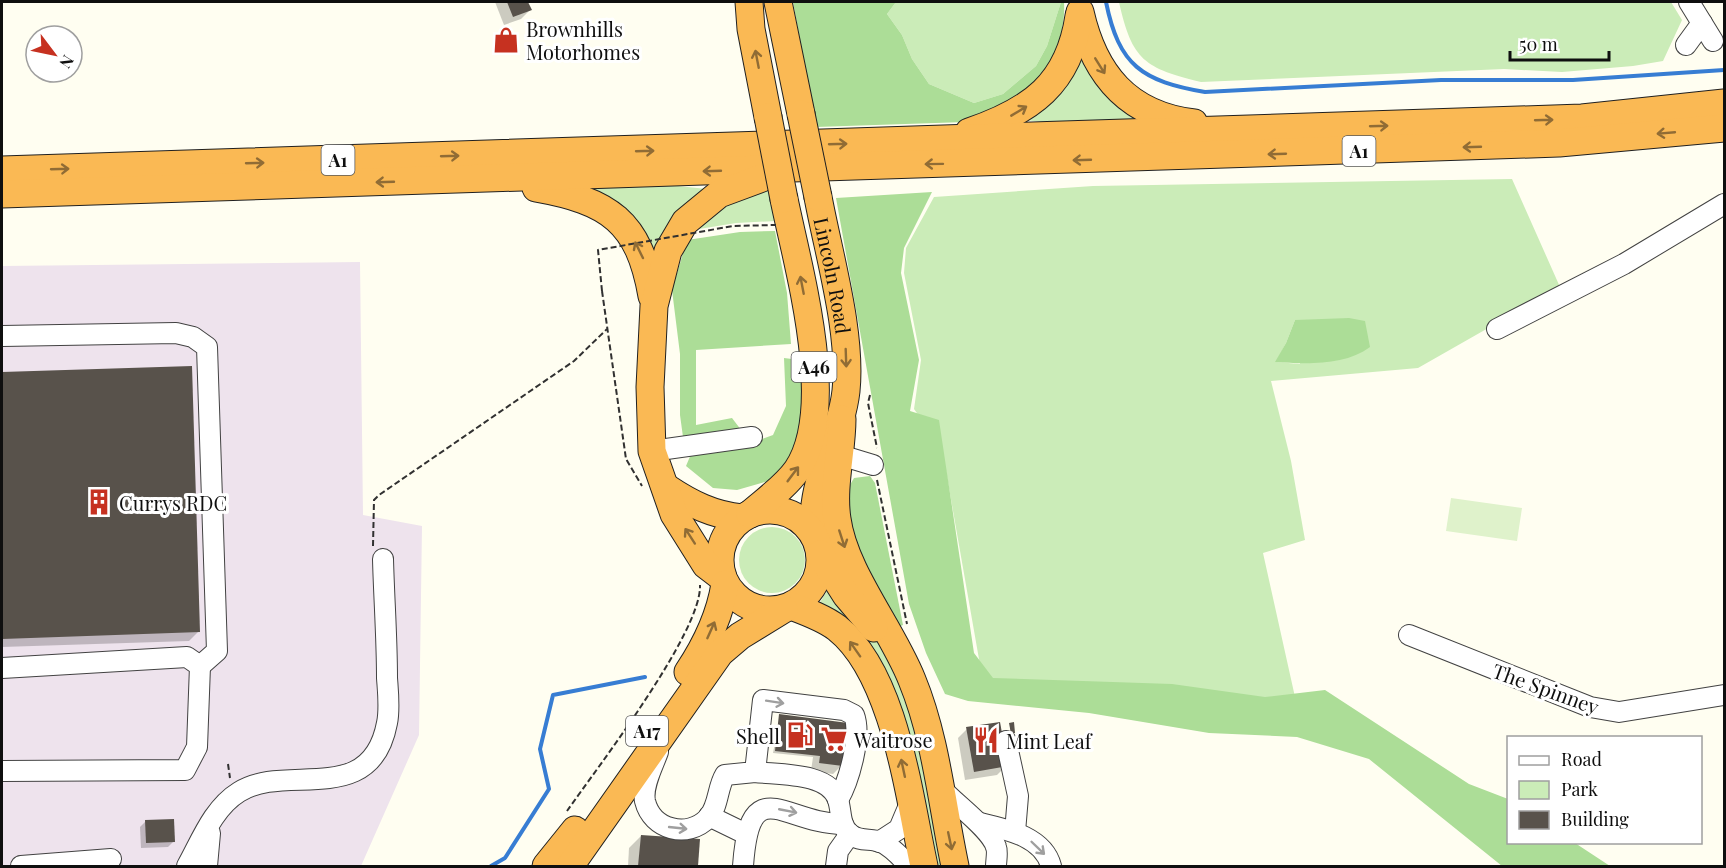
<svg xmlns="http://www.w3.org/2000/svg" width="1726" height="868" font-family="'Playfair Display',serif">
<rect width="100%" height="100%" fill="#fffef1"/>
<!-- industrial -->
<path fill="#eee3ed" d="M 360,262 L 363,515 L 422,526 L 419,735 L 361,866 L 2,866 L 2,266 Z"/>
<!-- green -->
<g fill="#cbecb8" fill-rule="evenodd">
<path d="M 896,2 L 1061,2 L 1047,46 L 1036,66 L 1003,94 L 974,103 L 929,84 L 912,59 L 902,35 L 887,14 Z"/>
<path d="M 1119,2 L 1671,2 L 1682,20 L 1663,61 L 1633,66 L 1562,72 L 1504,69 L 1201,82 C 1145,68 1132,61 1119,2 Z"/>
<path d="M 1080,39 L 1157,124 L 1079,126 L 1025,120 Z"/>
<path d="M 1512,179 L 1560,287 L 1418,368 L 1271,381 L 1291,461 L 1305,540 L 1263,553 L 1299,715 L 983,682 L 942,448 L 914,409 L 921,360 L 904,273 L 906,248 L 934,197 L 1093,186 ZM 1295,320 L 1300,364 L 1276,362 L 1286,343 Z"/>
<path d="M 658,184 L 707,189 L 657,264 L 574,185 Z"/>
<path d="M 768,188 L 776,221 L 736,223 L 693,230 L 723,202 Z"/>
<circle cx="772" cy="560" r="33"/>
<path d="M 830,586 C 850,610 875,634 890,662 C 924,723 931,799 946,866 L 934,866 L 846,620 L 832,609 L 819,604 Z"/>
</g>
<!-- forest -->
<g fill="#acdd97">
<path d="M 793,2 L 896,2 L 887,14 L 902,35 L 912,59 L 929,84 L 974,103 L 1003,94 L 1036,66 L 1047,46 L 1061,2 L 1064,2 C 1066,33 1053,58 1041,86 L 965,122 L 816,127 Z"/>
<path d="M 932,192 L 904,248 L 901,273 L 919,360 L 910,411 L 939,420 L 974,653 L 993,678 L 1172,684 L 1265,697 L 1325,690 L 1469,784 L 1508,799 L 1508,842 L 1575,843 L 1610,866 L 1502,866 L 1369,759 L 1297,737 L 1209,733 L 1089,713 L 968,701 L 945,694 L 926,653 L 909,604 L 836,198 Z"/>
<path d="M 775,231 L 787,293 L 791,344 L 696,350 L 696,425 L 732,418 L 751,443 L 773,435 L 786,406 L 784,358 L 800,360 L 803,424 L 792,456 L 772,480 L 737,490 L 713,488 L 686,466 L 694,447 L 683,437 L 680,415 L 680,354 L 672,290 L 687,240 L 740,232 Z"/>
<path d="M 1349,318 L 1365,321 L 1370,347 C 1345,366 1305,364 1275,362 L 1286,343 L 1295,320 Z"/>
<path d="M 870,476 L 875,483 L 903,625 L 894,629 L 845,528 L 847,490 L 854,478 Z"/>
</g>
<!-- pitch -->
<path fill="#dff2cb" d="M 1451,498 L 1522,508 L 1517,541 L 1446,531 Z"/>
<!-- shadow -->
<g fill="#0003">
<path d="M 495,2 L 527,2 L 530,10 L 521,19 L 504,25 Z"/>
<path d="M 190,367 L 198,632 L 189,641 L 2,647 L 2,374 Z"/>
<path d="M 780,716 L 842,765 L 833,774 L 811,771 L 813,757 L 773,753 Z"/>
<path d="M 967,729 L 1006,766 L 997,775 L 965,780 L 958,738 Z"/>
<path d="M 146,821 L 174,841 L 168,847 L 141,848 L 140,827 Z"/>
<path d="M 641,836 L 698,840 L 696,866 L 628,866 L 629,848 Z"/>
</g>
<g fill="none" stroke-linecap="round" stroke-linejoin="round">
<!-- stream -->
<g stroke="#377dd3" stroke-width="4">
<path d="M 1106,2 C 1119,66 1142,81 1205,92 L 1441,80 L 1573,80 L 1724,70"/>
<path d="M 491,866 L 505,858 L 549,789 L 540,749 L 553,695 L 645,677"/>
</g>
</g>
<!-- building -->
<g fill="#58524b">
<path d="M 507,2 L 528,2 L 532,10 L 513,17 Z"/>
<path d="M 192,366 L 200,632 L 2,639 L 2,372 Z"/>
<path d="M 779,714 L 848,723 L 843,766 L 819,763 L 820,756 L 775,751 Z"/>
<path d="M 1000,722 L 1008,766 L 974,772 L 966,727 Z"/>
<path d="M 1014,722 L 1015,733 L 1011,734 L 1009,723 Z"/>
<path d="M 174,819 L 175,842 L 146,843 L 145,820 Z"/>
<path d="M 641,835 L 700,839 L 698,866 L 638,866 Z"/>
</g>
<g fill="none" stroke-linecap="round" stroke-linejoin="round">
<!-- minor casing -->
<g stroke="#424242" stroke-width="22">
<g id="minor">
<path d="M 1689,2 L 1713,41"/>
<path d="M 1686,45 L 1702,23"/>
<path d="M 1497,329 L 1624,264 L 1724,204"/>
<path d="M 2,336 L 176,333 L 193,337 L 207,347 L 217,651 L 200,666"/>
<path d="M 652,451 L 752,437"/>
<path d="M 840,455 L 873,465"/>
<path d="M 1409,635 L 1590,707 L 1619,712 L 1724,695"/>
<path d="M 2,668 L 187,657 L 200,666 L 197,747 L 185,770 L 2,771"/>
<path d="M 1006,741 L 1018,796 L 1015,832"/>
<path d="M 658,752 C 653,766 642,786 645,801 C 652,830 688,839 708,818 C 719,806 717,788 725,775 L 755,772 L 763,700 L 844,710 L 854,715 C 862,736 849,781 838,800"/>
<path d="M 755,772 C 779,775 829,772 838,800 C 842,812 839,825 850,834 C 859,842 871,838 881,842 C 892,847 901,857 909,866"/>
<path d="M 940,787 C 954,803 991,829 996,847 C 998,852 996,861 996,866"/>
<path d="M 709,816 L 746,834"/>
<path d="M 980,823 C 1005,829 1043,836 1051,866"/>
<path d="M 879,842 L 899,829 L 910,803"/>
<path d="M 21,866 L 111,859"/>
<path d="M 187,866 C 201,841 213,808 239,792 C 286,762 371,809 387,723 C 390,709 388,692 387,678 C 387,638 384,598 383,559"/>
<path d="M 207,866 L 210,833"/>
<path d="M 743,866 C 750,769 784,824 843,824"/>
<path d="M 836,866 L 838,851 L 850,834"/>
</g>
</g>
<!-- highway casing -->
<g stroke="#202020" stroke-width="29">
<g id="highway">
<path d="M 749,2 L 751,29 L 768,117"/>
<path d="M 778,2 L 801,114"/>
<path d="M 1080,12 C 1094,74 1127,115 1194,123"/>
<path d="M 969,132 C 1031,111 1069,84 1079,16"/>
<path d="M 2,170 L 1582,118 L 1724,103"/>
<path d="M 536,188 C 609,201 639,221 652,296"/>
<path d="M 2,194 L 1559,143 L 1724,128"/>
<path id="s1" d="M 818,197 C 829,256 852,333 846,391 C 841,435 814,475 814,520 C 815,529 817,538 819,547"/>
<path d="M 842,419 C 842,452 832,486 837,519 C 844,572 892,629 912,680 C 936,738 942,805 955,866"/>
<path d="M 667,488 C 691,504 713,515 742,518"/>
<circle cx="770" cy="560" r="50"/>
<path d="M 750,514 C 766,500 785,487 797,470 C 839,408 798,268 784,199"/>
<path d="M 820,554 L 846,595 L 874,628"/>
<path d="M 723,578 L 706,565 L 674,514 L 652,451 L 650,387 L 654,306 L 668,251 L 685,222 L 719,194 L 762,178"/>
<path d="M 791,606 C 807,612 824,618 837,628 C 895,674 909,797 924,866"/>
<path d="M 688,672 C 706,645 720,616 725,584"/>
<path d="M 546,866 L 575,830"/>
<path d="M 570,866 L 720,653 L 740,636 L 784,609"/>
</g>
</g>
<!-- path -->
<g stroke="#313131" stroke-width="2" stroke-dasharray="6 3" stroke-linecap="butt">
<path d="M 602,291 L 626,459 L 642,486"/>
<path d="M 870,395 L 868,403 L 877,448"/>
<path d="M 877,480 L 907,624"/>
<path d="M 373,546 L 374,500 L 379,495 L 574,361 L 607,329"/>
<path d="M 228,764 L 230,778"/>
<path d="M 567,811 C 597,768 702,632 700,585"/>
</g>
<!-- minor -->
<use href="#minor" stroke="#fff" stroke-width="20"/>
<!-- highway -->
<use href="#highway" stroke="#fab954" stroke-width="27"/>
<!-- highway-bridge casing -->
<g stroke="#202020" stroke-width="29" stroke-linecap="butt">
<g id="highway-bridge">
<path d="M 801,114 L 818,197"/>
<path d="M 768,117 L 784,199"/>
</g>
</g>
<!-- path-bridge -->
<path stroke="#313131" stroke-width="2" stroke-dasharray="6 3" stroke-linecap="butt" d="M 602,291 L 598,250 L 733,226 L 776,225"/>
<!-- highway-bridge -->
<use href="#highway-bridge" stroke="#fab954" stroke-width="27"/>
</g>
<!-- one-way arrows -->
<defs><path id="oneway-shaft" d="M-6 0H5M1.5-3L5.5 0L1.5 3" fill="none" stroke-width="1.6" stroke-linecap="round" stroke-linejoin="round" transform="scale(1.5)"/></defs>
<g stroke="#906c35">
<use href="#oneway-shaft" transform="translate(757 59) rotate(-101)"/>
<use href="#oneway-shaft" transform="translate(1100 66) rotate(58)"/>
<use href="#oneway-shaft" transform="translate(1019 111) rotate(-31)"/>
<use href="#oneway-shaft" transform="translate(1544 120) rotate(-2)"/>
<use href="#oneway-shaft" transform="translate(1379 126) rotate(-2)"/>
<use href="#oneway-shaft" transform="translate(1666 133) rotate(175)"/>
<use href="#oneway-shaft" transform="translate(838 144) rotate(-2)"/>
<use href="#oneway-shaft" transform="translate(1472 147) rotate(178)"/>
<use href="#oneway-shaft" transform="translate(645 151) rotate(-2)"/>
<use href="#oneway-shaft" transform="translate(1277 154) rotate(178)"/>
<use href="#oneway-shaft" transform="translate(450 156) rotate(-2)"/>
<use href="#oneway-shaft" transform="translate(1082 160) rotate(178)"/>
<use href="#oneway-shaft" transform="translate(255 163) rotate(-2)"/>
<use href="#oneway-shaft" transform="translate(934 164) rotate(179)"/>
<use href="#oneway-shaft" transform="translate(60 169) rotate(-2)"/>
<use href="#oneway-shaft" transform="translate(712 171) rotate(178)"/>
<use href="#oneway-shaft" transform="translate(385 182) rotate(178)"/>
<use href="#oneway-shaft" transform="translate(639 250) rotate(-116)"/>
<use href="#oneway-shaft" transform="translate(802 285) rotate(-101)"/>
<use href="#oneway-shaft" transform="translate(846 358) rotate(88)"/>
<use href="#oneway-shaft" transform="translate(793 474) rotate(-53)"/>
<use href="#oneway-shaft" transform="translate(690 536) rotate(-123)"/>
<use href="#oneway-shaft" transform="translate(842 539) rotate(72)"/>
<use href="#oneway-shaft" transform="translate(711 630) rotate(-66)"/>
<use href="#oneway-shaft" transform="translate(855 649) rotate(-125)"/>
<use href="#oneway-shaft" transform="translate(903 768) rotate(-102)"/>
<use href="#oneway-shaft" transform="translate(950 841) rotate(78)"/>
</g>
<g stroke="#9f9f9f">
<use href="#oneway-shaft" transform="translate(775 702) rotate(9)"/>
<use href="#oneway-shaft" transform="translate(788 811) rotate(11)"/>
<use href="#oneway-shaft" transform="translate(678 828) rotate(6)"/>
<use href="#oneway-shaft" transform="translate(1038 848) rotate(44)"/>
</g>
<!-- icons -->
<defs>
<g id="shop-bare" transform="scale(2.07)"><path d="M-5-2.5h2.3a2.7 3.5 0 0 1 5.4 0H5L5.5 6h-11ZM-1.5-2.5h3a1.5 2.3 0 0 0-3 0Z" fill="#c63120" stroke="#fff" stroke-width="2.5" paint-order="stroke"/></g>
<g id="building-bare" transform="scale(2.07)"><path d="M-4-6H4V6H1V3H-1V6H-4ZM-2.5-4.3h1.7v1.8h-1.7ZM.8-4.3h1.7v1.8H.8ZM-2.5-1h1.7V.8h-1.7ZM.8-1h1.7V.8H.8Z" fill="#c63120" stroke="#fff" stroke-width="2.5" paint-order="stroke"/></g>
<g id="fuel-bare" transform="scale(2.07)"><path d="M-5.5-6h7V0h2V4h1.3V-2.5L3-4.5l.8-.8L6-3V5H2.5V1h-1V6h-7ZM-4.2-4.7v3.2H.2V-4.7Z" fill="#c63120" stroke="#fff" stroke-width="2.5" paint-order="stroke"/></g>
<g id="supermarket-bare" transform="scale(2.07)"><path d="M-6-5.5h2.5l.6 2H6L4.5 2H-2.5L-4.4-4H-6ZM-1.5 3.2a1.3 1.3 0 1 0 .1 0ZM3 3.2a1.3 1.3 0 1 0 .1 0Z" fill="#c63120" stroke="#fff" stroke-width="2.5" paint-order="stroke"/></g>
<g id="restaurant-bare" transform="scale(2.07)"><path d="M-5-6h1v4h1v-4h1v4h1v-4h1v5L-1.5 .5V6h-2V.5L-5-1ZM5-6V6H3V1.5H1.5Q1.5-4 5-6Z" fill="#c63120" stroke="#fff" stroke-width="2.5" paint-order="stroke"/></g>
</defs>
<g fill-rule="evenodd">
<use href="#shop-bare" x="506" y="40"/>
<use href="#building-bare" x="99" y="502"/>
<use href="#fuel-bare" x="800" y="735"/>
<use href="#supermarket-bare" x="834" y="739"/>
<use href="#restaurant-bare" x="986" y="740"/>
</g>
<g text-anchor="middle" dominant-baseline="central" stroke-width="6" stroke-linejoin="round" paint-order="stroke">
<!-- shield labels -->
<g fill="#fff" stroke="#575757" stroke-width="1.5">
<rect x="1342.5" y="136" width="33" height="30" rx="4.5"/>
<rect x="321.5" y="145" width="33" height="30" rx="4.5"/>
<rect x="791.5" y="352" width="45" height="30" rx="4.5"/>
<rect x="626" y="716" width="42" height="30" rx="4.5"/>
</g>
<g font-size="18" font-weight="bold" fill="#0f0f0f">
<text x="1359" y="151">A1</text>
<text x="338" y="160">A1</text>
<text x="814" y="367">A46</text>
<text x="647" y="731">A17</text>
</g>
<!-- poi labels -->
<g font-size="20" fill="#0f0f0f" stroke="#fff" text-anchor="start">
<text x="526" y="28">Brownhills<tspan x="526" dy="23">Motorhomes</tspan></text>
<text x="119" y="502">Currys RDC</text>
<text x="780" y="735" text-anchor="end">Shell</text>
<text x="854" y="739">Waitrose</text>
<text x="1006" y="740">Mint Leaf</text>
</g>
<!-- street labels -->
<g font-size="20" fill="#0f0f0f" stroke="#fff">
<text stroke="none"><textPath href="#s1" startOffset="80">Lincoln Road</textPath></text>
<text transform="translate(1546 688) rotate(20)">The Spinney</text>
</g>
</g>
<!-- border -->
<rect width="1726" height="868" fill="none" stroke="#0f0f0f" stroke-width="6"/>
<!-- legend -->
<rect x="1507" y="736" width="195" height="108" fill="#ffffff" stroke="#9f9f9f" stroke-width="1.5"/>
<rect x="1519" y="756" width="30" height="9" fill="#ffffff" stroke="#9f9f9f" stroke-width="1.5"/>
<text x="1561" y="766" font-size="18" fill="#0f0f0f">Road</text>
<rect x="1519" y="781" width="30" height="18" fill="#cbecb8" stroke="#9f9f9f" stroke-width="1.5"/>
<text x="1561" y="796" font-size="18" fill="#0f0f0f">Park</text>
<rect x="1519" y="811" width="30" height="18" fill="#58524b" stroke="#9f9f9f" stroke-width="1.5"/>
<text x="1561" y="826" font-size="18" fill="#0f0f0f">Building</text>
<!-- north arrow -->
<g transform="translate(54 54) rotate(122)"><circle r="28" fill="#ffffff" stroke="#9f9f9f" stroke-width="1.5"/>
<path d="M0-4.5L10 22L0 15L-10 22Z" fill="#c63120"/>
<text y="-9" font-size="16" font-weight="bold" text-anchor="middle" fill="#0f0f0f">N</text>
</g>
<!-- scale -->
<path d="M1510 51v9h99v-9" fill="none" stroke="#0f0f0f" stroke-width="3"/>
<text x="1519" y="51" font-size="18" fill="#0f0f0f" stroke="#ffffff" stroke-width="4.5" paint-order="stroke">50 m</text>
</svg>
